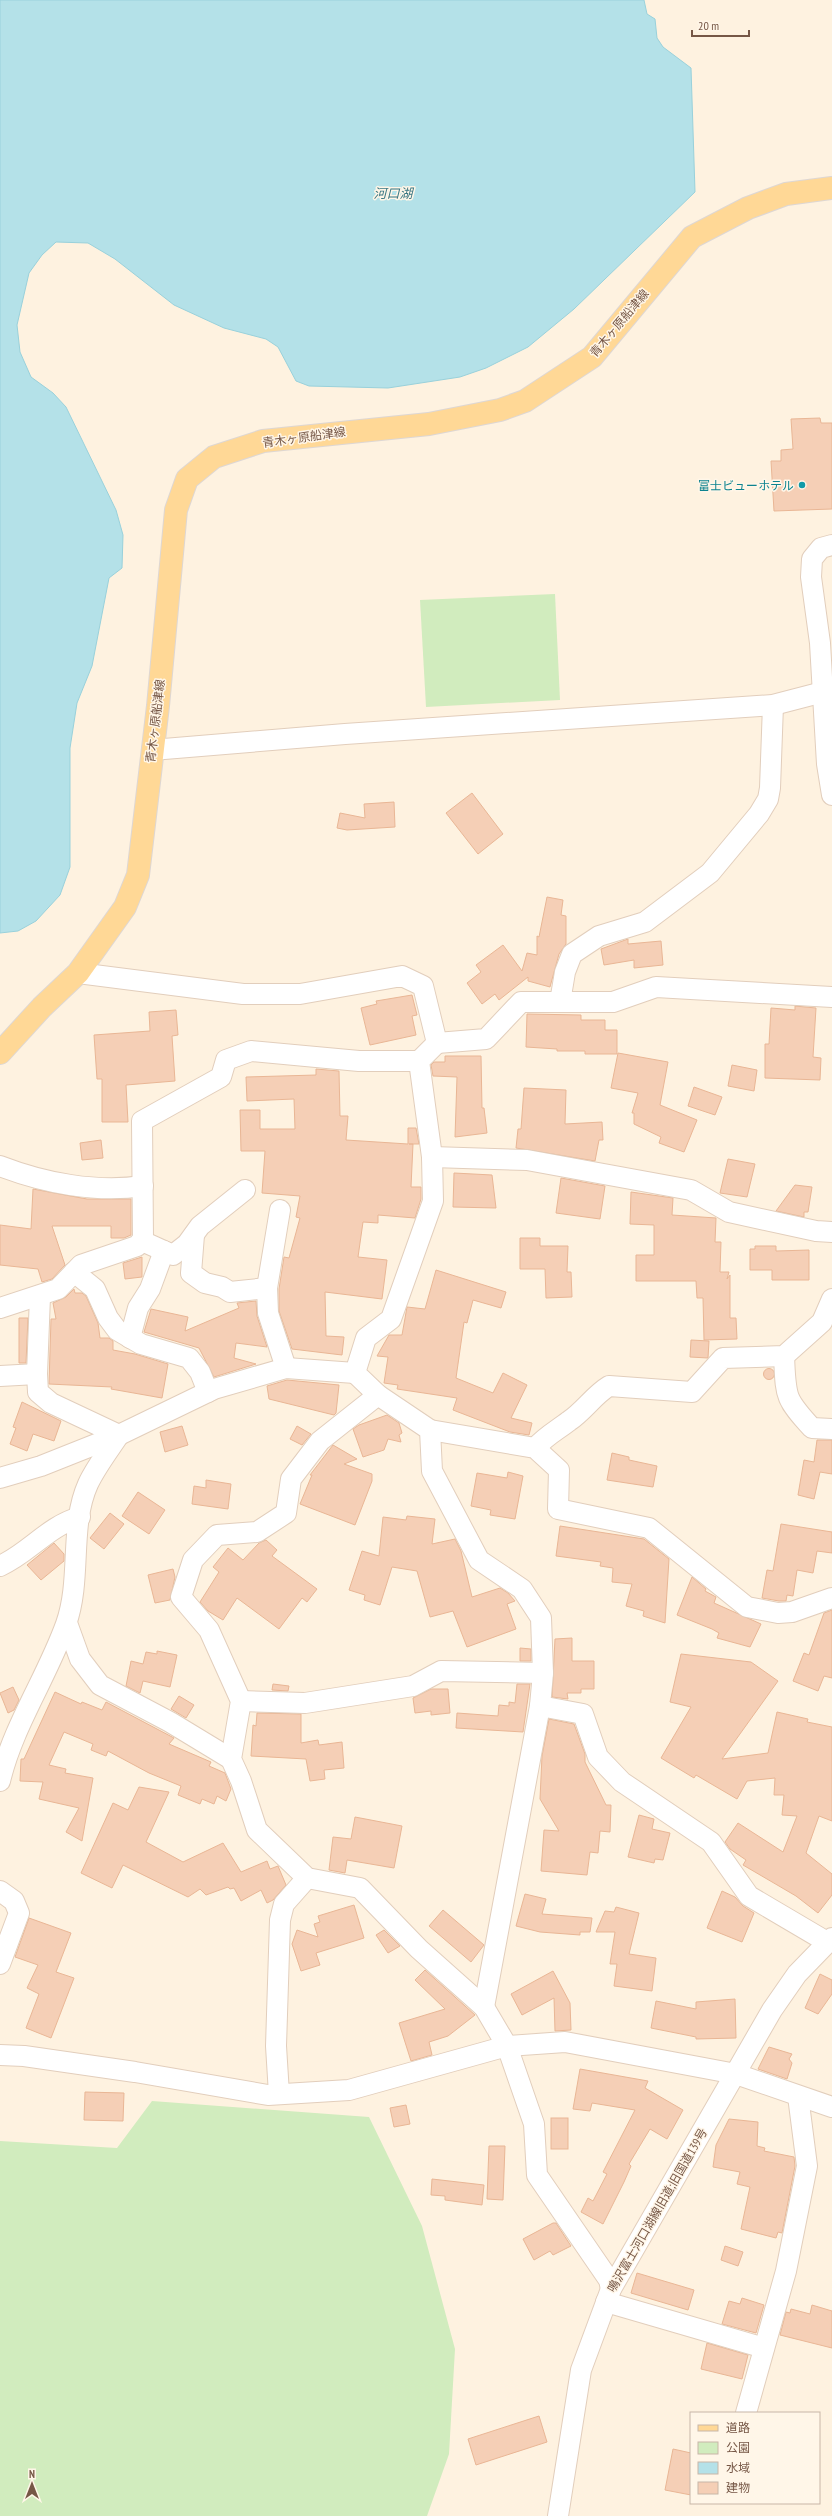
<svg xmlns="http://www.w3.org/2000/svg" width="832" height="2516" font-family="'PT Sans Narrow','Noto Sans JP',sans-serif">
<rect width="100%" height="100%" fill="#fef2e0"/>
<!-- green -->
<g fill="#d1ecbe">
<path d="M 555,594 L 560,700 L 426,707 L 420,600 Z"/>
<path d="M 152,2101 L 369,2117 L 422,2226 L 455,2349 L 449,2454 L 427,2516 L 0,2516 L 0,2141 L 117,2148 Z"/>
</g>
<!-- water -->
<path fill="#b4e1e8" stroke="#99d1db" d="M 0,0 L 644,0 L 647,14 L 655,19 L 657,38 L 663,47 L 691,68 L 695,192 L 574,309 L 528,347 L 486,368 L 460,377 L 388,388 L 309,386 L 296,381 L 278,347 L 266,339 L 224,328 L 174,305 L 115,259 L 88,243 L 56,242 L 42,255 L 29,273 L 17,325 L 20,352 L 31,377 L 53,393 L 66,407 L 116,510 L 123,535 L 122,568 L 109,578 L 92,666 L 77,703 L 70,748 L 70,867 L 60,895 L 36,921 L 18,931 L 0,933 Z"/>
<!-- building -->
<g fill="#f5cfb6" stroke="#e9b695">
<path d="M 820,418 L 821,423 L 832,423 L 832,509 L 774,511 L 771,461 L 781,461 L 781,450 L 793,449 L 791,419 Z"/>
<path d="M 472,793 L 503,834 L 478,854 L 446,813 Z"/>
<path d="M 394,802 L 395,827 L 347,830 L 337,828 L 340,813 L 365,818 L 364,804 Z"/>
<path d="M 547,897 L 563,900 L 561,915 L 566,916 L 566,944 L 559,954 L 550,987 L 528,981 L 528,977 L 499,1000 L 495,994 L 482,1004 L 467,983 L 481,972 L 476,965 L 503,945 L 522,971 L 527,953 L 537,955 L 537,936 L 539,937 Z"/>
<path d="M 628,939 L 628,944 L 661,941 L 663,965 L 634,968 L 634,960 L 604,965 L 601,949 Z"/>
<path d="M 412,995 L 417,1015 L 412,1016 L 416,1035 L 370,1045 L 361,1008 L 377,1004 L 376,1001 Z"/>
<path d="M 795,1006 L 816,1008 L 813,1057 L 821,1058 L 820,1080 L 765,1078 L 765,1044 L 769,1044 L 771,1008 L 795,1010 Z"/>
<path d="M 176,1010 L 178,1035 L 172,1036 L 175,1081 L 126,1085 L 128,1122 L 102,1122 L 102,1079 L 97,1079 L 94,1035 L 150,1031 L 149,1012 Z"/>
<path d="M 527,1014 L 581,1015 L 581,1020 L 605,1020 L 605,1030 L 617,1030 L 617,1054 L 585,1054 L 585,1051 L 557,1051 L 557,1049 L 526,1047 Z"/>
<path d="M 618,1053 L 668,1062 L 660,1105 L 697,1120 L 684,1152 L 659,1143 L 661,1137 L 634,1124 L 634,1113 L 632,1113 L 638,1093 L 611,1088 Z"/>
<path d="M 445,1056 L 481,1056 L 482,1108 L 484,1108 L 487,1133 L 455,1137 L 457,1077 L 433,1076 L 431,1065 L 434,1062 L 445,1062 Z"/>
<path d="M 732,1065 L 757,1070 L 754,1091 L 728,1086 Z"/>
<path d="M 316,1069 L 339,1071 L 340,1116 L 348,1116 L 346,1140 L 408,1144 L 408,1128 L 416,1128 L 419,1144 L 409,1144 L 413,1144 L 411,1187 L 421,1187 L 421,1199 L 415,1218 L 378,1215 L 378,1223 L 363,1222 L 358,1257 L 387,1260 L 382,1299 L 325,1292 L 326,1336 L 344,1337 L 342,1355 L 292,1349 L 279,1311 L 279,1289 L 284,1257 L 289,1258 L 300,1218 L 296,1217 L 300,1196 L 262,1193 L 265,1151 L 241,1151 L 240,1110 L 260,1110 L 260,1129 L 295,1129 L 294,1099 L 247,1101 L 246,1077 L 316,1075 Z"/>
<path d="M 694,1087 L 722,1097 L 715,1115 L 688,1106 Z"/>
<path d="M 524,1088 L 566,1090 L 565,1124 L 602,1122 L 603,1140 L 599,1140 L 595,1161 L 516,1148 L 518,1129 L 521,1129 Z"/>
<path d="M 101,1140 L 103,1158 L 82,1160 L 80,1143 Z"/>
<path d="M 728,1159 L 755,1164 L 747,1197 L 720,1193 Z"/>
<path d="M 454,1173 L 492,1175 L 496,1208 L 453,1207 Z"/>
<path d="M 561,1178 L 605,1186 L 600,1219 L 556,1213 Z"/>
<path d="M 795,1185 L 812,1187 L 808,1212 L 804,1212 L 804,1217 L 776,1211 Z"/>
<path d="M 33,1189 L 87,1199 L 131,1199 L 131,1235 L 124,1238 L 111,1238 L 111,1226 L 52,1226 L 65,1265 L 52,1279 L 42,1282 L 38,1269 L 0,1265 L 0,1225 L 31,1229 Z"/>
<path d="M 631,1192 L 673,1198 L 672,1215 L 716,1218 L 715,1242 L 721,1242 L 720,1272 L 729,1272 L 727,1279 L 730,1275 L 730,1318 L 736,1318 L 737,1339 L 704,1340 L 703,1298 L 697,1298 L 696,1281 L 636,1281 L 636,1255 L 654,1255 L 654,1225 L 630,1224 Z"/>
<path d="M 520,1238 L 540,1238 L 540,1246 L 568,1246 L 567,1272 L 571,1272 L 572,1297 L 546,1298 L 545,1269 L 520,1269 Z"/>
<path d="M 755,1246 L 776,1246 L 776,1251 L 809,1250 L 809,1280 L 772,1280 L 772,1270 L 750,1270 L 750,1249 L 755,1249 Z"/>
<path d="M 142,1257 L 142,1277 L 125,1279 L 123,1263 Z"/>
<path d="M 436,1270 L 506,1292 L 501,1308 L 473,1300 L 467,1323 L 464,1322 L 456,1378 L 493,1393 L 503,1373 L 527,1385 L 511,1418 L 532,1423 L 529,1435 L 510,1432 L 453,1410 L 457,1398 L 397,1389 L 398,1385 L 384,1383 L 388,1357 L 377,1356 L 389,1335 L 402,1335 L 407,1307 L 425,1309 Z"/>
<path d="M 74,1289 L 75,1293 L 82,1293 L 86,1296 L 98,1323 L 100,1338 L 109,1338 L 113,1341 L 113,1350 L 135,1354 L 168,1364 L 162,1398 L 111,1389 L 112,1387 L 49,1384 L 51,1319 L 56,1319 L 53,1303 L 66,1297 Z"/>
<path d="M 256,1301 L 257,1316 L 267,1347 L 236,1343 L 234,1358 L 256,1364 L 214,1377 L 199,1348 L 144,1332 L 151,1309 L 188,1317 L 185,1331 L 239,1308 L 237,1303 Z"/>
<path d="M 19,1318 L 28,1318 L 26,1363 L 19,1363 Z"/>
<path d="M 691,1340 L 709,1341 L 708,1358 L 690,1357 Z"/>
<circle cx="769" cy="1374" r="5.5"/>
<path d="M 287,1380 L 339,1385 L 336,1413 L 334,1415 L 269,1399 L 267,1386 Z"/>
<path d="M 22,1402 L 61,1421 L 54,1441 L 33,1434 L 27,1451 L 10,1444 L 16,1428 L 13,1427 Z"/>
<path d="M 387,1415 L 399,1423 L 402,1433 L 399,1435 L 401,1442 L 388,1439 L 384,1450 L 363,1457 L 353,1429 L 359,1425 Z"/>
<path d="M 182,1426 L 188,1445 L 165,1452 L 160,1432 Z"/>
<path d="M 297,1426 L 311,1434 L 302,1445 L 290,1439 Z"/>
<path d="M 817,1440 L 832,1440 L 832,1474 L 820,1472 L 814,1499 L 798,1495 L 804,1460 L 814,1462 Z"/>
<path d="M 333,1445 L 357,1459 L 344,1464 L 372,1474 L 372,1481 L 355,1525 L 300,1504 L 312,1475 L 310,1475 Z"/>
<path d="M 612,1453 L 629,1457 L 629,1460 L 657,1466 L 653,1487 L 607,1480 Z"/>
<path d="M 508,1472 L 523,1476 L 515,1519 L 490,1515 L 491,1510 L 471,1506 L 477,1473 L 507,1478 Z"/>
<path d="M 206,1480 L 231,1484 L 228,1509 L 192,1504 L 194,1486 L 206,1488 Z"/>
<path d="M 138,1492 L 165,1510 L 149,1534 L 122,1516 Z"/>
<path d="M 110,1513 L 124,1524 L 104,1549 L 90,1538 Z"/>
<path d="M 407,1516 L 435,1519 L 432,1544 L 455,1539 L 461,1551 L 472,1597 L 500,1588 L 508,1593 L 515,1601 L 507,1604 L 516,1629 L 467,1647 L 453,1611 L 430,1617 L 417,1571 L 392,1567 L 380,1605 L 364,1600 L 365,1595 L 349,1590 L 362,1551 L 379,1556 L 383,1517 L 406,1520 Z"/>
<path d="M 781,1524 L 832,1532 L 832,1553 L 817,1551 L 813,1573 L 797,1570 L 793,1596 L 787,1595 L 786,1601 L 779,1601 L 762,1598 L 767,1570 L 773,1571 Z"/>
<path d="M 560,1526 L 644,1539 L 669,1559 L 665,1623 L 643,1616 L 644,1611 L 626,1606 L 632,1584 L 612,1582 L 613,1568 L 600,1566 L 601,1562 L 556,1556 Z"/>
<path d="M 266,1540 L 277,1550 L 272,1556 L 317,1589 L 307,1602 L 302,1598 L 279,1629 L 237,1598 L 223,1620 L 208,1611 L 200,1602 L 219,1572 L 213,1567 L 228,1548 L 243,1560 L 259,1543 Z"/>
<path d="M 54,1543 L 64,1554 L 64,1561 L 41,1580 L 27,1565 Z"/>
<path d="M 173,1569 L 175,1577 L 170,1600 L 155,1603 L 148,1575 Z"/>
<path d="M 692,1577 L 706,1589 L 705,1591 L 716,1597 L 714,1603 L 761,1624 L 750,1647 L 717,1638 L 719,1633 L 712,1629 L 677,1615 Z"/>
<path d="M 832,1610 L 832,1678 L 824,1676 L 818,1691 L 793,1681 L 804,1653 L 809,1655 L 824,1613 Z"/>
<path d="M 572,1638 L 572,1661 L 594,1661 L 594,1689 L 581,1689 L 581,1693 L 567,1693 L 568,1699 L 552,1697 L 555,1639 Z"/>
<path d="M 520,1648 L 531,1649 L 531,1661 L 520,1661 Z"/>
<path d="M 157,1651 L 177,1655 L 170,1687 L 143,1681 L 140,1693 L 126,1686 L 131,1661 L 143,1664 L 146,1652 L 157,1654 Z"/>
<path d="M 681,1654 L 751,1662 L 778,1681 L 722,1759 L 768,1753 L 777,1712 L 808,1719 L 807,1722 L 832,1727 L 832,1821 L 819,1816 L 806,1853 L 832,1874 L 832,1895 L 818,1913 L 796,1896 L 743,1865 L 746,1860 L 730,1849 L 725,1842 L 738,1823 L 783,1852 L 797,1816 L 782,1815 L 784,1795 L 774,1795 L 775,1778 L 747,1781 L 737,1799 L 696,1775 L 694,1778 L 661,1758 L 691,1707 L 670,1702 Z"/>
<path d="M 273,1684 L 289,1686 L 288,1691 L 272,1690 Z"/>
<path d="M 517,1684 L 530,1684 L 523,1732 L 456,1728 L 457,1713 L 498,1716 L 499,1705 L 509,1706 L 509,1702 L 515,1703 Z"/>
<path d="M 13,1687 L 19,1700 L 14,1710 L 8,1713 L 0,1693 Z"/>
<path d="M 431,1689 L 448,1689 L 450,1713 L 431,1715 L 431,1711 L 415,1713 L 413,1698 Z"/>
<path d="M 55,1692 L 81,1704 L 82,1702 L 102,1710 L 106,1702 L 174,1738 L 169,1744 L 211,1762 L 209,1766 L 225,1773 L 231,1789 L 226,1801 L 217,1796 L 214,1804 L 202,1799 L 200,1804 L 178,1795 L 181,1786 L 149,1773 L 108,1751 L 106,1756 L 91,1750 L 93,1744 L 64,1732 L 49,1765 L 66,1769 L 65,1773 L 93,1778 L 82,1841 L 66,1832 L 79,1808 L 39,1799 L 43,1782 L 20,1781 L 21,1759 L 24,1759 Z"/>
<path d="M 179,1696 L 194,1705 L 186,1718 L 171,1709 Z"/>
<path d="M 257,1713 L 301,1714 L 301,1743 L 318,1740 L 319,1745 L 342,1742 L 344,1768 L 324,1770 L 325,1779 L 310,1781 L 306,1759 L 251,1756 L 253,1725 L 256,1726 Z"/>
<path d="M 549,1719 L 574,1724 L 585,1754 L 585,1762 L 606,1805 L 611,1805 L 610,1832 L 600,1831 L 598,1853 L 590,1852 L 587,1875 L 541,1871 L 544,1830 L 559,1831 L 540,1799 L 542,1756 Z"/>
<path d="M 139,1787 L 169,1792 L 146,1842 L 183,1862 L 223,1843 L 241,1872 L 267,1861 L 270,1869 L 278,1866 L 286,1885 L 273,1900 L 267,1903 L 261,1890 L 241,1901 L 234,1888 L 230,1889 L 228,1887 L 206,1895 L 200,1889 L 188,1897 L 123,1865 L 112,1888 L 81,1873 L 113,1803 L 128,1810 Z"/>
<path d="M 639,1815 L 654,1819 L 652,1829 L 670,1833 L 663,1860 L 655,1859 L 654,1863 L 628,1857 Z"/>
<path d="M 355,1817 L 402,1826 L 394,1868 L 347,1860 L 345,1873 L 329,1870 L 333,1837 L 351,1839 Z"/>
<path d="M 722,1891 L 735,1897 L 743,1906 L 754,1913 L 742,1942 L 707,1928 Z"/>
<path d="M 525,1894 L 546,1899 L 542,1914 L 592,1918 L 590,1932 L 580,1932 L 580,1935 L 540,1932 L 516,1926 Z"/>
<path d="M 354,1905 L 364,1938 L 316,1953 L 320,1965 L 301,1971 L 292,1944 L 297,1930 L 318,1937 L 314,1924 L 320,1922 L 318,1916 Z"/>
<path d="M 616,1907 L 639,1913 L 629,1954 L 656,1958 L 652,1991 L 614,1986 L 617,1964 L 610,1964 L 615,1932 L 596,1932 L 605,1911 L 614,1912 Z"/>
<path d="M 443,1910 L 484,1945 L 471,1962 L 429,1926 Z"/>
<path d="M 29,1918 L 71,1933 L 56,1972 L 74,1978 L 51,2038 L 26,2028 L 39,1994 L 27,1988 L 38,1965 L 15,1957 Z"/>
<path d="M 384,1930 L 400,1946 L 388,1953 L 376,1935 Z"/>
<path d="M 425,1970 L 475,2015 L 448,2036 L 429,2042 L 432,2055 L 411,2061 L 399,2023 L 445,2009 L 415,1980 Z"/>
<path d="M 553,1971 L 570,2003 L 571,2030 L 555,2031 L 554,1998 L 522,2015 L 511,1994 Z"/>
<path d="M 820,1974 L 832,1980 L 832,1994 L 818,2014 L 805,2008 Z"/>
<path d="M 735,1999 L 736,2038 L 696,2039 L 696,2037 L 651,2028 L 656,2001 L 696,2009 L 696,2002 Z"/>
<path d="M 769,2047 L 792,2054 L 789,2059 L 792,2063 L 787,2079 L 758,2069 Z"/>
<path d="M 580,2069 L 648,2081 L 645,2088 L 683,2110 L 667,2139 L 650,2129 L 629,2164 L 631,2166 L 624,2182 L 603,2224 L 581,2212 L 588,2198 L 593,2201 L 607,2174 L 603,2172 L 635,2110 L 592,2103 L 590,2111 L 573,2109 Z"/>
<path d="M 85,2092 L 124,2093 L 123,2121 L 84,2120 Z"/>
<path d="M 406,2105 L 410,2124 L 394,2127 L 390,2108 Z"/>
<rect x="551" y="2118" width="17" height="31"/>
<path d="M 729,2119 L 758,2122 L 757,2146 L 765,2148 L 764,2151 L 794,2157 L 795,2166 L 782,2233 L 778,2232 L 776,2238 L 741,2229 L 750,2187 L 737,2184 L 740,2172 L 713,2167 L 716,2145 Z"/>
<path d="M 489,2146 L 505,2146 L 503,2200 L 487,2199 Z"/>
<path d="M 432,2179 L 484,2185 L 482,2205 L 445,2200 L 445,2196 L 431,2195 Z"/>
<path d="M 553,2223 L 556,2223 L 571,2246 L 553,2255 L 550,2251 L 534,2260 L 523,2239 Z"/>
<path d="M 725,2246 L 743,2252 L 738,2266 L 721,2260 Z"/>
<path d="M 637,2273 L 694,2290 L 688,2310 L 631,2293 Z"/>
<path d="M 742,2298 L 764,2305 L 756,2333 L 722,2324 L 729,2301 L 740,2304 Z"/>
<path d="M 812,2305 L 832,2311 L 832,2348 L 780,2335 L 786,2312 L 790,2313 L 791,2309 L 810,2314 Z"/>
<path d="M 707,2343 L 748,2355 L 742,2379 L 701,2369 Z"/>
<path d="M 539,2416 L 547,2442 L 476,2465 L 468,2439 Z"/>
<path d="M 673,2449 L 691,2453 L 691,2495 L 665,2490 Z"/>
</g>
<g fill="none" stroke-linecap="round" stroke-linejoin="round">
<!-- minor casing -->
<g stroke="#e2cebc" stroke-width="22">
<g id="minor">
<path d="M 832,545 L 821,548 L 812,559 L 811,577 L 820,643 L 827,764 L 832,795"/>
<path d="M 152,750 L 345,734 L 773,705 L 823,692"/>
<path d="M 78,973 L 243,994 L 300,994 L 402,976 L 423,986 L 437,1043 L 419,1061 L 432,1157 L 433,1201 L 391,1319 L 366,1338 L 355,1373 L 378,1395 L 430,1430 L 432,1471 L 479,1560 L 522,1589 L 541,1618 L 543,1673 L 540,1706 L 583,1714 L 598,1757 L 622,1782 L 711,1842 L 749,1896 L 827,1942"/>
<path d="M 560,1002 L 565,972 L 572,954 L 599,936 L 645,922 L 710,873 L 759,814 L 768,799 L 770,788 L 773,705"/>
<path d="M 437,1043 L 486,1039 L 521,1002 L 613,1002 L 656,987 L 832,997"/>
<path d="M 432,1157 L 527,1160 L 691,1190 L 729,1212 L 816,1231 L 832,1232"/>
<path d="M 0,1166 C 44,1183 96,1193 143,1186"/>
<path d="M 280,1210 L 267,1288 L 268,1313 L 286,1368"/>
<path d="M 194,1235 L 191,1273 L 205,1283 L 222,1287 L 230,1292 L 267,1288"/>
<path d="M 142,1241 L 173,1255 L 187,1244 L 200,1226 L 245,1190"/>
<path d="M 74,1272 L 95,1289 L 108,1318 L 117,1330 L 141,1344 L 189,1358 L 200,1372 L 208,1392"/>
<path d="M 0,1308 L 58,1289 L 81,1265 L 137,1246 L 143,1239 L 142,1121 L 221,1077 L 226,1060 L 251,1051 L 359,1061 L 419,1061"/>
<path d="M 130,1338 L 138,1308 L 150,1289 L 164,1251"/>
<path d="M 784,1356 C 786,1396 784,1398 812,1428 L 832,1429"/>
<path d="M 0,1376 L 37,1374"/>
<path d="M 378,1395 L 320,1441 L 291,1479 L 286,1513 L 257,1532 L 217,1535 L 193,1560 L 181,1597 L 209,1630 L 241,1701 L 231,1759 L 241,1781 L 257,1830 L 307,1878 L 360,1888 L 419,1949 L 484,2007 L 507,2046 L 534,2124 L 537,2175 L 609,2280 L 611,2289"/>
<path d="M 430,1430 L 535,1448 L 559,1470 L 558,1509 L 649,1528 L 747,1607 L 778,1613 L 792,1612 L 832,1598"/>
<path d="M 535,1448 C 547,1435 556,1431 569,1421 C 584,1411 594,1395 609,1386 L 692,1392 L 723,1358 L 784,1356 L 822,1322 L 832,1299"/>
<path d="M 0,1478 L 41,1466 L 119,1435 L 214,1389 L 286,1368 L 355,1373"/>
<path d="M 0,1566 C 29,1553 48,1526 80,1517"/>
<path d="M 67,1623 L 80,1659 L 100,1685 L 170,1722 L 231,1759"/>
<path d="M 241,1701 L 305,1703 L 413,1686 L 441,1671 L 543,1673"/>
<path d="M 0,1781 C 13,1726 47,1677 66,1624 C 82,1579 69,1526 88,1484 C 96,1467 109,1450 119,1435 L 51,1403 L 38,1392 L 37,1374 L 40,1296"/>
<path d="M 0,1891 L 14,1901 L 19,1913 L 0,1964"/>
<path d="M 484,2007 L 540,1706"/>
<path d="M 0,2055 L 24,2056 L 135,2072 L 268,2095 L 349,2090 L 507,2046 L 565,2042 L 736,2074 L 832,2107"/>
<path d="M 279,2094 L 276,2046 L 280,1920 L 284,1904 L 307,1878"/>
<path d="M 606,2302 L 764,2348"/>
<path d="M 746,2413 L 786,2271 L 807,2166 L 798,2096"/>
<path d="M 558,2516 L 581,2370 L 611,2289 L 772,2010 L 797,1974 L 832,1938"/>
</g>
</g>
<!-- major casing -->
<g stroke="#ded7d3" stroke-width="24">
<path id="major" d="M 0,1053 L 42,1007 L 78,973 L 125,907 L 138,875 L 158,706 L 176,510 L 187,479 L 214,457 L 263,441 L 429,424 L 500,410 L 525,401 L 592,357 L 692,237 L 748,208 L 786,194 L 832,188"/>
</g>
<!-- minor -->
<use href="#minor" stroke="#fff" stroke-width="20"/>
<!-- major -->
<use href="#major" stroke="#ffd896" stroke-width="22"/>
</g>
<!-- markers -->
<circle fill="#0f9aa8" stroke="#fff6e8" stroke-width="1.5" cx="802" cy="485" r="4"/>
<g text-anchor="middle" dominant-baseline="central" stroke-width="3" stroke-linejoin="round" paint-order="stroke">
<!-- street labels -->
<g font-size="12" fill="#765746" stroke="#fff6e8">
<text transform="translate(619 323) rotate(-50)">青木ヶ原船津線</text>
<text transform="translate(304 437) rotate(-8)">青木ヶ原船津線</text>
<text transform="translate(155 721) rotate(-83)">青木ヶ原船津線</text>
<text transform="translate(657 2210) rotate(-60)">鳴沢富士河口湖線旧道;旧国道139号</text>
</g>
<!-- culture labels -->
<g font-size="12" fill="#0d838f" stroke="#fff6e8" text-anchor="end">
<text x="794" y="485">富士ビューホテル</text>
</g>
<!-- water labels -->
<g font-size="13" font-style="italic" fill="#3b7884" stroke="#fff6e8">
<text x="393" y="193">河口湖</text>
</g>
</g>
<!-- legend -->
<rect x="690" y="2412" width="130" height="92" fill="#fff6e8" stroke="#c8b6a7"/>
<rect x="698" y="2425" width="20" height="6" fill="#ffd896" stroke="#c8b6a7"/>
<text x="726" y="2432" font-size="12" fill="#765746">道路</text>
<rect x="698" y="2442" width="20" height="12" fill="#d1ecbe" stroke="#c8b6a7"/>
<text x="726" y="2452" font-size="12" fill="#765746">公園</text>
<rect x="698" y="2462" width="20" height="12" fill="#b4e1e8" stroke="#c8b6a7"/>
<text x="726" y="2472" font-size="12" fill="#765746">水域</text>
<rect x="698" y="2482" width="20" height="12" fill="#f5cfb6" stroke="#c8b6a7"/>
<text x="726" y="2492" font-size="12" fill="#765746">建物</text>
<!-- north arrow -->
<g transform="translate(32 2484)" stroke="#fff6e8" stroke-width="3" paint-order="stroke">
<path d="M0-3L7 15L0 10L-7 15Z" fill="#765746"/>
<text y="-6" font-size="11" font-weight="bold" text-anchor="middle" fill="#765746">N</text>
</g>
<!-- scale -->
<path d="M692 30v6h57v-6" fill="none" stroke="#765746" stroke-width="2"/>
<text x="698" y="30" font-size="12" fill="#765746" stroke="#fff6e8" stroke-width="3" paint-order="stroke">20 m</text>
</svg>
